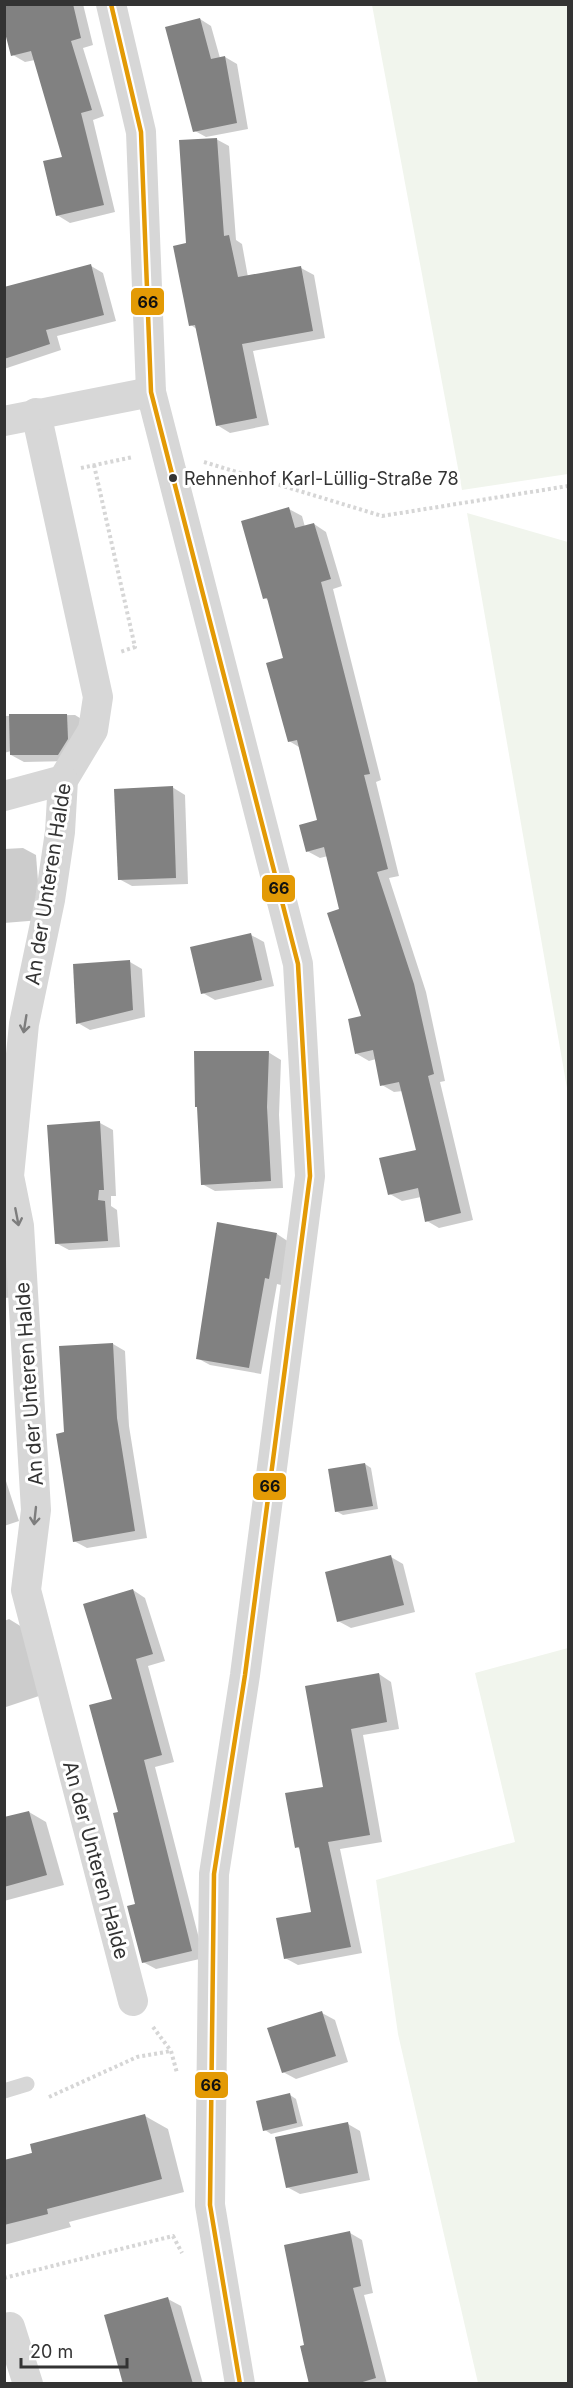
<svg xmlns="http://www.w3.org/2000/svg" width="573" height="2388" font-family="Inter,sans-serif">
<rect width="100%" height="100%" fill="#fff"/>
<!-- green -->
<g fill="#f1f5ed">
<path d="M 372,5 L 568,5 L 568,474 L 462,490 Z"/>
<path d="M 467,513 L 568,542 L 568,1094 Z"/>
<path d="M 568,1648 L 568,2383 L 478,2383 L 398,2034 L 376,1880 L 515,1842 L 475,1673 Z"/>
</g>
<!-- shadow -->
<g fill="#0003">
<path d="M 4,4 L 83,4 L 93,45 L 83,48 L 104,116 L 93,120 L 115,212 L 70,223 L 57,215 L 64,158 L 35,60 L 25,62 L 13,55 Z"/>
<path d="M 200,19 L 211,26 L 220,58 L 225,57 L 237,64 L 248,129 L 206,137 L 195,131 Z"/>
<path d="M 216,139 L 229,146 L 236,240 L 242,244 L 248,277 L 301,268 L 314,275 L 325,338 L 253,351 L 269,425 L 230,433 L 217,425 L 198,330 L 191,325 L 188,244 Z"/>
<path d="M 91,266 L 103,273 L 116,321 L 57,336 L 61,350 L 4,369 L 4,331 Z"/>
<path d="M 289,509 L 302,516 L 305,527 L 314,524 L 326,532 L 342,586 L 333,589 L 381,780 L 376,782 L 399,876 L 389,878 L 426,992 L 445,1081 L 440,1082 L 473,1220 L 439,1228 L 427,1221 L 421,1197 L 402,1201 L 390,1194 L 417,1151 L 403,1091 L 394,1092 L 382,1085 L 376,1059 L 369,1061 L 357,1054 L 363,1017 L 328,856 L 320,858 L 307,851 L 319,822 L 299,747 L 289,741 L 285,659 L 269,601 L 265,598 Z"/>
<path d="M 75,715 L 88,723 L 71,761 L 24,762 L 11,755 L 11,751 L 4,753 L 4,716 Z"/>
<path d="M 172,787 L 185,795 L 188,884 L 132,886 L 119,879 Z"/>
<path d="M 23,848 L 36,855 L 41,920 L 4,923 L 4,849 Z"/>
<path d="M 251,935 L 264,942 L 274,986 L 215,1000 L 203,993 Z"/>
<path d="M 130,962 L 142,969 L 145,1017 L 90,1030 L 78,1023 Z"/>
<path d="M 268,1052 L 281,1060 L 279,1115 L 283,1188 L 215,1191 L 202,1184 Z"/>
<path d="M 100,1123 L 113,1130 L 116,1196 L 111,1196 L 111,1206 L 117,1210 L 120,1247 L 69,1250 L 56,1243 L 49,1126 Z"/>
<path d="M 277,1234 L 289,1242 L 281,1285 L 277,1284 L 261,1374 L 210,1365 L 197,1358 Z"/>
<path d="M 4,1246 L 11,1250 L 17,1297 L 4,1298 Z"/>
<path d="M 113,1344 L 125,1351 L 129,1426 L 147,1538 L 87,1548 L 74,1541 L 66,1434 Z"/>
<path d="M 365,1464 L 371,1468 L 378,1509 L 343,1515 L 336,1511 Z"/>
<path d="M 4,1475 L 19,1521 L 4,1526 Z"/>
<path d="M 391,1557 L 403,1564 L 415,1612 L 351,1628 L 338,1621 Z"/>
<path d="M 133,1590 L 145,1598 L 165,1661 L 148,1666 L 174,1762 L 155,1767 L 204,1958 L 156,1969 L 143,1962 L 137,1905 L 120,1813 L 114,1700 Z"/>
<path d="M 9,1619 L 22,1627 L 45,1694 L 6,1707 L 4,1621 Z"/>
<path d="M 379,1674 L 391,1682 L 399,1729 L 363,1735 L 382,1842 L 340,1849 L 362,1953 L 298,1965 L 285,1958 L 313,1913 L 301,1850 L 297,1847 L 324,1788 L 307,1687 Z"/>
<path d="M 29,1812 L 46,1822 L 64,1885 L 4,1901 L 4,1819 Z"/>
<path d="M 322,2013 L 335,2020 L 348,2062 L 296,2079 L 283,2072 Z"/>
<path d="M 290,2095 L 296,2099 L 303,2126 L 271,2134 L 265,2130 Z"/>
<path d="M 145,2116 L 168,2129 L 184,2192 L 69,2222 L 71,2227 L 4,2245 L 4,2162 Z"/>
<path d="M 348,2124 L 360,2131 L 370,2180 L 300,2194 L 287,2187 Z"/>
<path d="M 350,2233 L 362,2240 L 373,2293 L 364,2295 L 387,2384 L 311,2384 L 306,2346 Z"/>
<path d="M 168,2299 L 181,2306 L 203,2384 L 125,2384 Z"/>
</g>
<!-- building -->
<g fill="#818181">
<path d="M 4,4 L 73,4 L 81,38 L 71,41 L 92,110 L 81,113 L 104,205 L 56,216 L 43,161 L 62,157 L 31,51 L 11,56 L 4,29 Z"/>
<path d="M 200,18 L 211,59 L 225,56 L 237,123 L 193,132 L 165,27 Z"/>
<path d="M 217,138 L 224,236 L 229,235 L 238,277 L 301,266 L 313,331 L 242,344 L 257,418 L 216,426 L 195,325 L 189,326 L 173,246 L 186,243 L 179,140 Z"/>
<path d="M 91,264 L 104,315 L 46,330 L 50,344 L 4,359 L 4,287 Z"/>
<path d="M 289,507 L 295,528 L 314,523 L 331,579 L 321,582 L 370,774 L 364,775 L 388,869 L 377,872 L 414,984 L 434,1074 L 428,1076 L 461,1213 L 425,1222 L 418,1188 L 388,1195 L 379,1158 L 416,1150 L 399,1082 L 380,1086 L 373,1050 L 355,1054 L 348,1019 L 361,1016 L 327,913 L 339,909 L 324,847 L 306,852 L 299,825 L 317,820 L 297,740 L 288,742 L 266,663 L 283,658 L 267,598 L 263,599 L 241,521 Z"/>
<path d="M 9,714 L 67,714 L 68,739 L 58,755 L 10,755 Z"/>
<path d="M 173,786 L 176,878 L 118,880 L 114,789 Z"/>
<path d="M 251,933 L 262,980 L 201,994 L 190,947 Z"/>
<path d="M 130,960 L 133,1010 L 76,1024 L 73,964 Z"/>
<path d="M 194,1051 L 269,1051 L 267,1107 L 271,1181 L 201,1185 L 197,1107 L 195,1107 Z"/>
<path d="M 100,1121 L 104,1190 L 99,1190 L 98,1200 L 105,1201 L 108,1241 L 55,1244 L 47,1125 Z"/>
<path d="M 217,1222 L 277,1233 L 269,1279 L 265,1278 L 249,1368 L 196,1359 Z"/>
<path d="M 113,1343 L 117,1418 L 135,1531 L 73,1542 L 56,1434 L 64,1432 L 59,1346 Z"/>
<path d="M 365,1463 L 373,1506 L 335,1512 L 328,1469 Z"/>
<path d="M 391,1555 L 404,1605 L 337,1622 L 325,1572 Z"/>
<path d="M 133,1589 L 153,1654 L 136,1659 L 162,1755 L 144,1760 L 192,1951 L 142,1963 L 127,1906 L 135,1904 L 113,1813 L 118,1812 L 89,1705 L 112,1699 L 83,1604 Z"/>
<path d="M 379,1673 L 387,1722 L 351,1729 L 370,1835 L 328,1842 L 351,1947 L 284,1959 L 276,1918 L 311,1912 L 299,1847 L 295,1848 L 285,1793 L 323,1787 L 305,1686 Z"/>
<path d="M 29,1811 L 47,1875 L 4,1887 L 4,1817 Z"/>
<path d="M 322,2011 L 336,2056 L 282,2073 L 267,2028 Z"/>
<path d="M 290,2093 L 297,2123 L 263,2131 L 256,2101 Z"/>
<path d="M 145,2114 L 162,2179 L 47,2209 L 48,2214 L 4,2225 L 4,2160 L 32,2153 L 30,2144 Z"/>
<path d="M 348,2122 L 358,2173 L 286,2188 L 275,2137 Z"/>
<path d="M 350,2231 L 361,2286 L 353,2288 L 376,2378 L 356,2384 L 309,2384 L 300,2346 L 304,2345 L 284,2245 Z"/>
<path d="M 168,2297 L 193,2384 L 123,2384 L 104,2315 Z"/>
</g>
<g fill="none" stroke-linecap="round" stroke-linejoin="round">
<!-- path -->
<g stroke="#d6d6d6" stroke-width="4" stroke-dasharray="3 3" stroke-linecap="butt">
<path d="M 204,462 L 382,516 L 568,486"/>
<path d="M 94,465 L 135,647 L 120,652"/>
<path d="M 81,468 L 133,457"/>
<path d="M 153,2027 L 171,2051 L 177,2073"/>
<path d="M 49,2097 L 137,2057 L 171,2051"/>
<path d="M 4,2278 L 173,2236 L 182,2253"/>
</g>
<!-- lane -->
<path stroke="#d7d7d7" stroke-width="15" d="M 4,2091 L 27,2084"/>
<!-- street -->
<g stroke="#d7d7d7" stroke-width="30">
<path d="M 111,4 L 141,132 L 151,392 L 298,964 L 310,1176 L 245,1675 L 214,1874 L 210,2205 L 240,2384"/>
<path d="M 36,413 L 98,697 L 93,730 L 63,780 L 60,832 L 50,900 L 24,1024 L 9,1176 L 19,1226 L 36,1510 L 26,1590 L 133,2001"/>
<path d="M 4,421 L 151,392"/>
<path d="M 4,796 L 63,780"/>
<path d="M 4,2328 L 10,2327 L 28,2384"/>
</g>
<!-- bus-1 casing -->
<g stroke="#fff" stroke-width="9">
<path id="bus-1" d="M 111,4 L 141,132 L 151,392 L 298,964 L 310,1176 L 245,1675 L 214,1874 L 210,2205 L 240,2384"/>
</g>
<!-- bus-1 -->
<use href="#bus-1" stroke="#e39a05" stroke-width="4.5"/>
</g>
<!-- one-way arrows -->
<defs><path id="oneway-shaft" d="M-6 0H5M1.5-3L5.5 0L1.5 3" fill="none" stroke-width="1.6" stroke-linecap="round" stroke-linejoin="round" transform="scale(1.5)"/></defs>
<g stroke="#7d7d7d">
<use href="#oneway-shaft" transform="translate(25 1024) rotate(99)"/>
<use href="#oneway-shaft" transform="translate(17 1217) rotate(79)"/>
<use href="#oneway-shaft" transform="translate(35 1516) rotate(96)"/>
</g>
<!-- markers -->
<circle fill="#333" stroke="#fff" stroke-width="2" cx="173" cy="478" r="5"/>
<g text-anchor="middle" dominant-baseline="central" stroke-width="6" stroke-linejoin="round" paint-order="stroke">
<!-- bus labels -->
<g font-size="18" fill="#333" stroke="#fff" text-anchor="start">
<text x="184" y="478">Rehnenhof Karl-Lüllig-Straße 78</text>
</g>
<!-- street labels -->
<g font-size="20" fill="#333" stroke="#fff">
<text transform="translate(48 884) rotate(-81)">An der Unteren Halde</text>
<text transform="translate(29 1384) rotate(-94)">An der Unteren Halde</text>
<text transform="translate(96 1860) rotate(75)">An der Unteren Halde</text>
</g>
</g>
<g stroke="#fff" stroke-width="2">
<rect x="130" y="287" width="35" height="29" rx="6" fill="#e39a05"/>
<rect x="261" y="874" width="35" height="29" rx="6" fill="#e39a05"/>
<rect x="252" y="1472" width="35" height="29" rx="6" fill="#e39a05"/>
<rect x="194" y="2071" width="35" height="28" rx="6" fill="#e39a05"/>
</g>
<g font-size="16" text-anchor="middle" font-weight="bold" fill="#111">
<text x="148" y="308">66</text>
<text x="279" y="894">66</text>
<text x="270" y="1492">66</text>
<text x="211" y="2091">66</text>
</g>
<!-- border -->
<rect width="573" height="2388" fill="none" stroke="#333333" stroke-width="12"/>
<!-- scale -->
<path d="M21 2358v9h106v-9" fill="none" stroke="#333333" stroke-width="3"/>
<text x="30" y="2358" font-size="18" fill="#333333" stroke="#ffffff" stroke-width="4.5" paint-order="stroke">20 m</text>
</svg>
